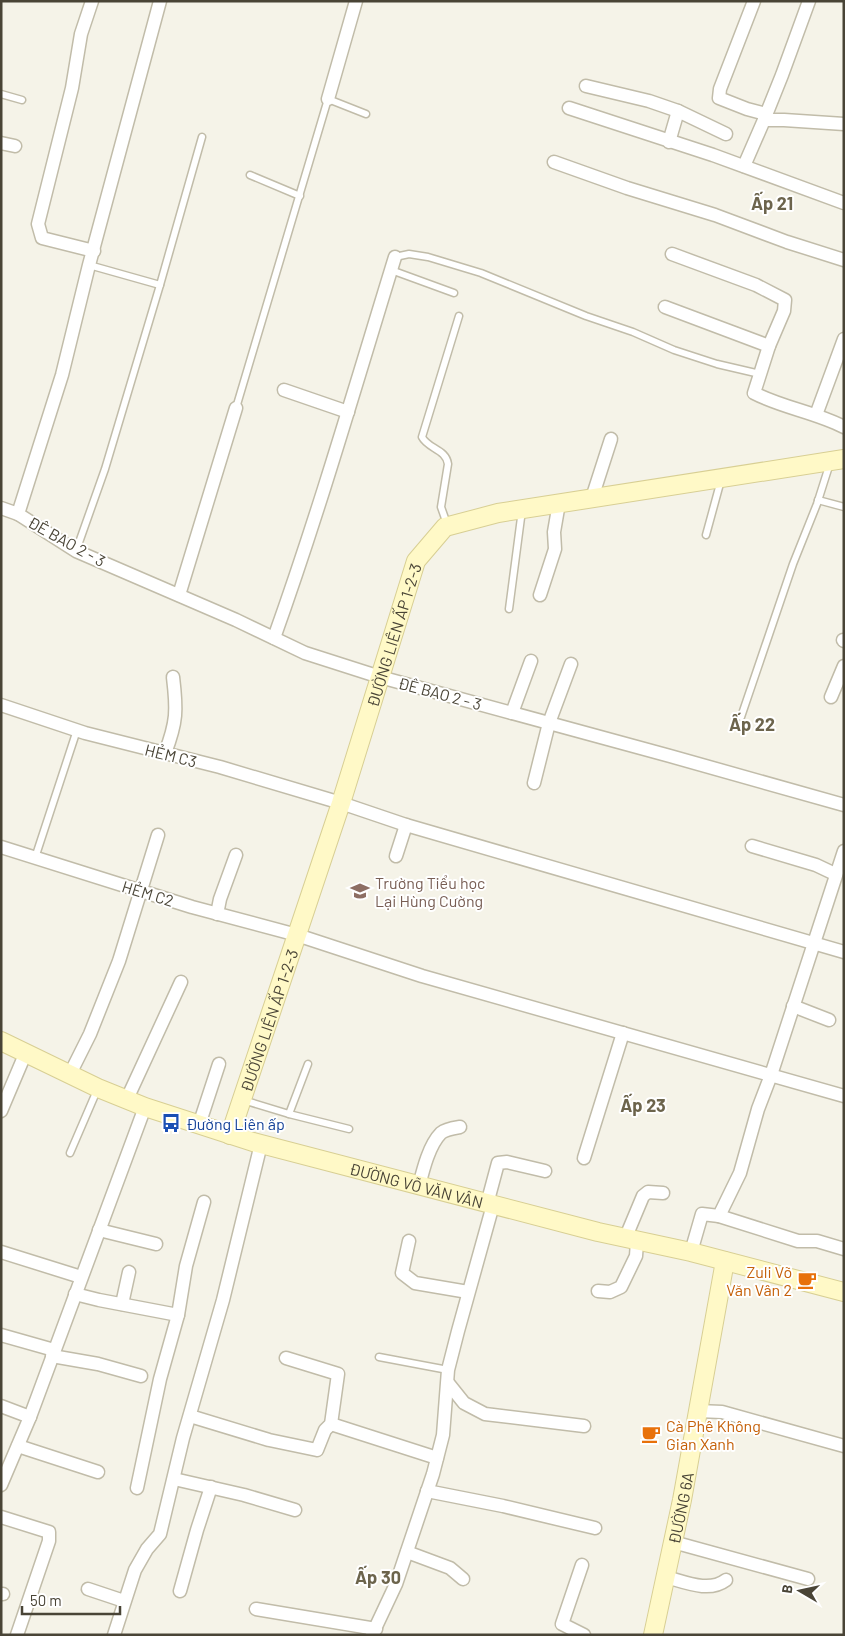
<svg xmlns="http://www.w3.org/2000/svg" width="845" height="1636" font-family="Barlow,sans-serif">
<rect width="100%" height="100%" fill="#f5f3e8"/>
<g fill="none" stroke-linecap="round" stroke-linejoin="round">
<!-- lane casing -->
<g stroke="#c1bca9" stroke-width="9">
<g id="lane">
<path d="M 1,94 L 22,100"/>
<path d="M 250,175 L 300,196"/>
<path d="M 395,257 L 409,254 L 428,257 L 481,273 L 586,316 L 633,332 L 674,350 L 717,364 L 760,374"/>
<path d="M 89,265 L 160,285"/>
<path d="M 391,270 L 454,293"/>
<path d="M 236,408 L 328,99 L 366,114"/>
<path d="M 818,500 L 844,507"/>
<path d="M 447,524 L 441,507 L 448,464 C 446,449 428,449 422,437 L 459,316"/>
<path d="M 706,535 L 721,480"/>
<path d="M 76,551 L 105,469 L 160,285 L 202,137"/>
<path d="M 509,609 L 522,510"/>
<path d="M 741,717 L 793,564 L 817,504 L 830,463"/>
<path d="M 35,858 L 77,730"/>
<path d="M 243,1100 L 289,1114 L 349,1129"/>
<path d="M 289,1114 L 308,1064"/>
<path d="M 70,1153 L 98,1088"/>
<path d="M 379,1357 L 448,1370"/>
</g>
</g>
<!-- street casing -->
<g stroke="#c1bca9" stroke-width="15">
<g id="street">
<path d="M 92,1 L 81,34 L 72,88 L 38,224 L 42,238 L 94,251"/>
<path d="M 754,1 L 720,89 L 719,98 L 747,109 L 766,114"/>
<path d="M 586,86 L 649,101 L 678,111 L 726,134"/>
<path d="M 328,99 L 356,1"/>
<path d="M 569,108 L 713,155 L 844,203"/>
<path d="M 764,120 L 782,75 L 809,1"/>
<path d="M 669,142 L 678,111"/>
<path d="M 1,143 L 15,146"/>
<path d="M 554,162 L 627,188 L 715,215 L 787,242 L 844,260"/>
<path d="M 744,166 L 764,120 L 784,120 L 844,124"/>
<path d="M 672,254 L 756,285 L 785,300 L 784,311 L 769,346 L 754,393 C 783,408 815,412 844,427"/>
<path d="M 665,307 L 769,346"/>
<path d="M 284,390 L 348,412"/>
<path d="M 816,415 L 844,339"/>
<path d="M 592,498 L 611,439"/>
<path d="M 1,508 L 18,514 L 76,551 L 236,620 L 305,653 L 380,677 L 670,756 L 844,805"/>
<path d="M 18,514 L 62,375 L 89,265 L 160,1"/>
<path d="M 179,595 L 236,408"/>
<path d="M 540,595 L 555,549 L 554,532 L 559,503"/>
<path d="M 274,638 C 319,512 356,384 395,257"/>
<path d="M 843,640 L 844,641"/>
<path d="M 831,697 L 844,666"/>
<path d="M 1,705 L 85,733 L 220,767 L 341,803 L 406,825 L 844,952"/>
<path d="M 512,713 L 531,661"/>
<path d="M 165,753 C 177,722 177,710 173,677"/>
<path d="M 534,783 L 549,723 L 571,664"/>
<path d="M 752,846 L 816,865 L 835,874"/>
<path d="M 1,847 L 192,907 L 297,935 L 422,976 L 844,1096"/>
<path d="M 396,856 L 406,825"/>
<path d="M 217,914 L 220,899 L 236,855"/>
<path d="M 793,1006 L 829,1020"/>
<path d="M 70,1074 L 90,1034 L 119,961 L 158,835"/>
<path d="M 127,1099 L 181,982"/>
<path d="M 1,1111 L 26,1052"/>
<path d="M 199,1125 L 219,1064"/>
<path d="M 584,1158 L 623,1033"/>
<path d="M 419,1186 C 423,1170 429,1145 441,1133 C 446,1129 454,1128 460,1127"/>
<path d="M 487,1204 L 498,1163 L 507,1162 L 545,1171"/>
<path d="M 719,1216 L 798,1241 L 817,1241 L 844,1249"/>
<path d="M 99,1230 L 156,1244"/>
<path d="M 625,1239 L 643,1196 L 648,1192 L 663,1193"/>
<path d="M 409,1241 L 402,1273 L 415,1283 L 468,1292"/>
<path d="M 1,1252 L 81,1277"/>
<path d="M 691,1252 L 702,1214 L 719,1216 L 740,1173 L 758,1109 L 771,1075 L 844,851"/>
<path d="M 598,1291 L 610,1292 L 621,1287 L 636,1256 L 637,1242"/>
<path d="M 75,1294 L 99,1300 L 178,1315"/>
<path d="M 122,1304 L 129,1272"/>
<path d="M 1,1335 L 54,1350"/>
<path d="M 52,1356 L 98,1364 L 141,1376"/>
<path d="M 448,1383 L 464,1403 L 485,1414 L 584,1426"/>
<path d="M 1,1406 L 30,1417"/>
<path d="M 698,1411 L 722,1412 L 844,1446"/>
<path d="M 190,1416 L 269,1440 L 317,1450 L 325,1430 L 331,1424 L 338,1374 L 286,1358"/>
<path d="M 331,1424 L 437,1458"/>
<path d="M 18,1446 L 98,1472"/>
<path d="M 174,1479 L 244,1495 L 295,1510"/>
<path d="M 1,1485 L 30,1417 L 145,1107"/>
<path d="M 137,1488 L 160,1379 L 178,1315 L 186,1266 L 204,1202"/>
<path d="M 427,1491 L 503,1506 L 595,1528"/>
<path d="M 1,1517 L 49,1532 L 49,1541 L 17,1635"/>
<path d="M 673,1542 L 808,1579"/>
<path d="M 407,1552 L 450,1568 L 463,1579"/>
<path d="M 582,1565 L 562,1624 L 584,1635"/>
<path d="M 666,1577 C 685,1582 709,1593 726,1580"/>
<path d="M 88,1589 L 124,1601"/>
<path d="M 180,1591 L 197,1530 L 211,1487"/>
<path d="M 1,1594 L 3,1594"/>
<path d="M 256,1609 L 376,1629"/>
<path d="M 114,1635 L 135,1570 L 147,1549 L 160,1534 L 183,1438 L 223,1300 L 261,1144"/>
<path d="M 372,1635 L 396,1584 L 433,1474 L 443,1435 L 448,1370 L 458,1331 L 493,1205"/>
</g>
</g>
<!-- secondary casing -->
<g stroke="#d8cf94" stroke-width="20">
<g id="secondary">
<path id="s1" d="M 1,1041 L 98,1088 L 145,1107 L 253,1142 L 598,1232 L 691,1252 L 844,1292"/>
<path id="s2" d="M 230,1135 L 341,803 L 416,561 L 445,527 L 498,513 L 844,459"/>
<path id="s3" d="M 653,1635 L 682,1500 L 725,1261"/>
</g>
</g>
<!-- lane -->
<use href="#lane" stroke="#fff" stroke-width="6"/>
<!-- street -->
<use href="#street" stroke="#fff" stroke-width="12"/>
<!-- secondary -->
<use href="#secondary" stroke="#fff9c7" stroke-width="18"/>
</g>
<!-- icons -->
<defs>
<g id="school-bare" transform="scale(1.5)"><path d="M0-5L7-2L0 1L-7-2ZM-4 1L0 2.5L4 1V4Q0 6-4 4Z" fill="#8d6e63" stroke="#fff" stroke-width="2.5" paint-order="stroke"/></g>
<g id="bus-bare" transform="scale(1.5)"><path d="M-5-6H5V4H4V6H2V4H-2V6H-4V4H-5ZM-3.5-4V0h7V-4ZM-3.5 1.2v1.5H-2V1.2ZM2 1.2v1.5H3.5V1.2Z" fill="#1a4fb4" stroke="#fff" stroke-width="2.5" paint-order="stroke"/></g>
<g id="cafe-bare" transform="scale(1.5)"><path d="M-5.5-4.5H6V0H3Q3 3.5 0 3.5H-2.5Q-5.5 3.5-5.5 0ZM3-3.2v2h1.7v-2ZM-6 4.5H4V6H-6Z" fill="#e8710a" stroke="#fff" stroke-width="2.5" paint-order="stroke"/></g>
</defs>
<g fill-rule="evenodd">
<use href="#school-bare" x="360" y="891"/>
<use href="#bus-bare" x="171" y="1123"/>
<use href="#cafe-bare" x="807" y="1280"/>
<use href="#cafe-bare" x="651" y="1434"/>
</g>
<g text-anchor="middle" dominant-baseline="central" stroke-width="4" stroke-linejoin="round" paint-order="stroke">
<!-- street labels -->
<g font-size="16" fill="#494436" stroke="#fff">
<text transform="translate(67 541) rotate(29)">ĐÊ BAO 2 - 3</text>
<text stroke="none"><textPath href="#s2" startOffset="526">ĐƯỜNG LIÊN ẤP 1-2-3</textPath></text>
<text transform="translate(440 693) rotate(15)">ĐÊ BAO 2 - 3</text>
<text transform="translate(171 755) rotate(14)">HẺM C3</text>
<text transform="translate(148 893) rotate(17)">HẺM C2</text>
<text stroke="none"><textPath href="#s2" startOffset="121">ĐƯỜNG LIÊN ẤP 1-2-3</textPath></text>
<text stroke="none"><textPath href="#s1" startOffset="441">ĐƯỜNG VÕ VĂN VÂN</textPath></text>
<text stroke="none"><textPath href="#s3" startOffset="130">ĐƯỜNG 6A</textPath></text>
</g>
<!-- education labels -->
<g font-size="16" fill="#785e54" stroke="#fff" text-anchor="start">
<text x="375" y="882">Trường Tiểu học<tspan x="375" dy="18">Lại Hùng Cường</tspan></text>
</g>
<!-- transit labels -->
<g font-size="16" fill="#164399" stroke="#fff" text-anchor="start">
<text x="186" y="1123">Đường Liên ấp</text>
</g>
<!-- food labels -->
<g font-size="16" fill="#c56008" stroke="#fff" text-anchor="end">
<text x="792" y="1271">Zuli Võ<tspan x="792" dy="18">Văn Vân 2</tspan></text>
<text x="666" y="1425" text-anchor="start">Cà Phê Không<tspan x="666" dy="18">Gian Xanh</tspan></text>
</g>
<!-- neighbourhood labels -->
<g font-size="18" font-weight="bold" fill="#6c644c" stroke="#fff">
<text x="772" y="203">Ấp 21</text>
<text x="752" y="724">Ấp 22</text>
<text x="643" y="1105">Ấp 23</text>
<text x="378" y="1577">Ấp 30</text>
</g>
</g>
<!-- border -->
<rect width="845" height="1636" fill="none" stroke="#494436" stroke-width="5"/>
<!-- north arrow -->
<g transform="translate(800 1591) rotate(279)" stroke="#ffffff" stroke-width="4" paint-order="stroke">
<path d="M0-4L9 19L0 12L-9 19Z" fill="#494436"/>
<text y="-8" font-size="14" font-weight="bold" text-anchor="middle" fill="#494436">B</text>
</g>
<!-- scale -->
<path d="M22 1606v8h98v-8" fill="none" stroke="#494436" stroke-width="2.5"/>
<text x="30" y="1606" font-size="15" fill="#494436" stroke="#ffffff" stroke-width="4" paint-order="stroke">50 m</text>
</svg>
